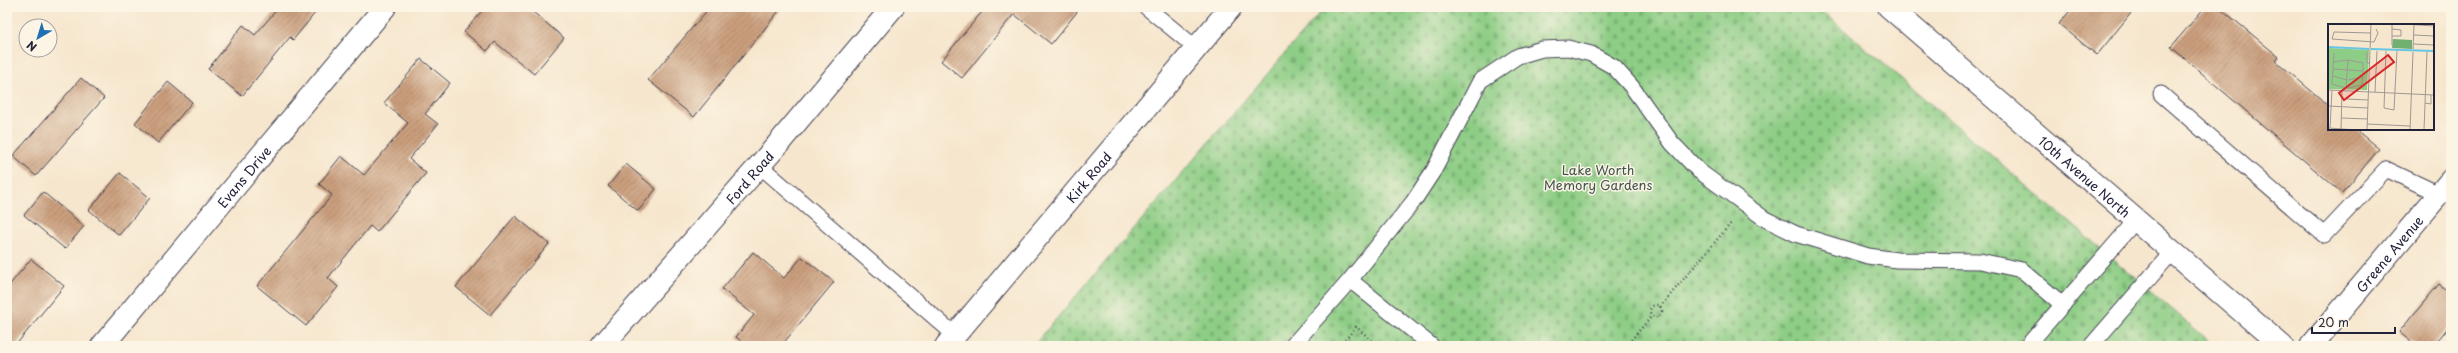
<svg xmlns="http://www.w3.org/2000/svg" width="2458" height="353" font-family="'Playpen Sans',sans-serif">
<defs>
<pattern id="cemetery-stones" width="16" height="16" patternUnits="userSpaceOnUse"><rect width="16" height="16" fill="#8dcd85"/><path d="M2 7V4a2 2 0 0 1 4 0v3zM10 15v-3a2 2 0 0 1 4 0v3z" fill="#79b074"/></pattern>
<pattern id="building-hatch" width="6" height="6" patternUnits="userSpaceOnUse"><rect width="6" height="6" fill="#ca9f7d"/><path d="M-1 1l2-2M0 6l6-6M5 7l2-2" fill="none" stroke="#a48168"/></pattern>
</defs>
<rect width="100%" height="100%" fill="#fcf5e5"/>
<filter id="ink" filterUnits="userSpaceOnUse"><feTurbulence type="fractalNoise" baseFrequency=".025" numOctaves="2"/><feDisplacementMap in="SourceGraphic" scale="8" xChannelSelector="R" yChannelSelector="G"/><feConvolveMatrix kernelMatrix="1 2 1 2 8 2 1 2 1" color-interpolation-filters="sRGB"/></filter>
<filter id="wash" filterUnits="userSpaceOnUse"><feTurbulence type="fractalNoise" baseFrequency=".012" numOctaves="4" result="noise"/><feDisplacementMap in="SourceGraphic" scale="16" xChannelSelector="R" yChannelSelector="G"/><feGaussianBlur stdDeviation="0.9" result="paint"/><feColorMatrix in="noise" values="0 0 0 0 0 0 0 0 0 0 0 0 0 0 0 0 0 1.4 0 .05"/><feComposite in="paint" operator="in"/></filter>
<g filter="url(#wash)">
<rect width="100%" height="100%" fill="#f6e6cd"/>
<!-- cemetery -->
<path fill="url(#cemetery-stones)" stroke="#587860" d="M 1325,7 L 1817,7 L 2215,346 L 1033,346 Z"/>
<g id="blocks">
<!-- building -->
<g fill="url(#building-hatch)">
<path d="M 279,7 L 320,7 L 293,40 L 290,37 L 242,96 L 208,69 L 243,25 L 255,35 Z"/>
<path d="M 485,7 L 527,7 L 564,38 L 534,74 L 495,42 L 487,51 L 464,32 Z"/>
<path d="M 710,7 L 782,7 L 694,117 L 648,80 Z"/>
<path d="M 986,7 L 1081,7 L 1051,44 L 1014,14 L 962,78 L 941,61 Z"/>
<path d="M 2073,7 L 2136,7 L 2097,55 L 2059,24 Z"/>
<path d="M 2205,7 L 2219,7 L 2279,57 L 2276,61 L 2329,106 L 2329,129 L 2355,129 L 2379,149 L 2342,193 L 2171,47 Z"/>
<path d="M 421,59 L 450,83 L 425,114 L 438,124 L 409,159 L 426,173 L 377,232 L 370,226 L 328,278 L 338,287 L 306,326 L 257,286 L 332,195 L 319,184 L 341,156 L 364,175 L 408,123 L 384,103 Z"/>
<path d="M 81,78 L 104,98 L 36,176 L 13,156 Z"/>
<path d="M 168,82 L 192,102 L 158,143 L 135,123 Z"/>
<path d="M 626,164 L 656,189 L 638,211 L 608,186 Z"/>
<path d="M 120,173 L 150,198 L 119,235 L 89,210 Z"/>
<path d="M 43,192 L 84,226 L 65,249 L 24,215 Z"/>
<path d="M 515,216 L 549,244 L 490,315 L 456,287 Z"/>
<path d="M 753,252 L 784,278 L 802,257 L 834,282 L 781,346 L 747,346 L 736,337 L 754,315 L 722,289 Z"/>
<path d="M 31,259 L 64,286 L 15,346 L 7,346 L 7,288 Z"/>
<path d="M 2439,284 L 2451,294 L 2451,324 L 2433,346 L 2416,346 L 2399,332 Z"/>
</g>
</g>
</g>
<g filter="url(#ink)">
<use href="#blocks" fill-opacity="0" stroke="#423f51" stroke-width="1"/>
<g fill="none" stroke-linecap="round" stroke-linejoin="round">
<!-- service casing -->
<g stroke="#423f51" stroke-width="17">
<g id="service">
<path d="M 1146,7 L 1196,48"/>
<path d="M 2161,94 L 2324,235 L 2386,169 L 2439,194"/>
<path d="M 759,165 L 955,335"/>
<path d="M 1350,280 L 1432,346"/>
<path d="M 1292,346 L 1350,280 L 1413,202 L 1434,170 L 1480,81 L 1518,56 L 1542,49 L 1568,48 L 1591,54 L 1614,67 L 1632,87 L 1672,143 L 1699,171 L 1765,219 L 1796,234 L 1868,256 L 1897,260 L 1980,261 L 2022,270 L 2063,305"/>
<path d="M 2027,346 L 2136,220"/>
<path d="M 2091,346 L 2172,252"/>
</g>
</g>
<!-- minor casing -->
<g stroke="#423f51" stroke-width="24">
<g id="minor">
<path id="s1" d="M 102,346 L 385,7"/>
<path id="s2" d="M 602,346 L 773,150 L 893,7"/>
<path id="s3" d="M 2311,346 L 2451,180"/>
</g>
</g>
<!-- tertiary casing -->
<g stroke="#423f51" stroke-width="24">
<g id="tertiary">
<path id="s4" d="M 1889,7 L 2282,346"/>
<path id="s5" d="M 946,346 L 1231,7"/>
</g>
</g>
<!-- path -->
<g stroke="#423f51" stroke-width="2.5" stroke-dasharray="1 3" stroke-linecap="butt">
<circle cx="1656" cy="311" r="6"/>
<path d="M 1660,307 L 1732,222"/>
<path d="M 1340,346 L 1356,327 L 1379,346"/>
<path d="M 1626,346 L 1652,316"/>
</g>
<!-- service -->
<use href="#service" stroke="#fff" stroke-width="15"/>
<!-- minor -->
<use href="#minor" stroke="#fff" stroke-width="22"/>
<!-- tertiary -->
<use href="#tertiary" stroke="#fff" stroke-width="22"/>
</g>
</g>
<g text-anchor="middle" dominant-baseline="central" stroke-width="3" stroke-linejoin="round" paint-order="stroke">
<!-- park labels -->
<g font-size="13" fill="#425551" stroke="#fcf5e5">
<text x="1598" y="169">Lake Worth<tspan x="1598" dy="15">Memory Gardens</tspan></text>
</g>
<!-- street labels -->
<g font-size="13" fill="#22223b" stroke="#fcf5e5">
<text stroke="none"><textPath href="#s1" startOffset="221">Evans Drive</textPath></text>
<text stroke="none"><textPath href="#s5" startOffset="221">Kirk Road</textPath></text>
<text stroke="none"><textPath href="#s2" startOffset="224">Ford Road</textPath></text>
<text stroke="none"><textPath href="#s4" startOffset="259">10th Avenue North</textPath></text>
<text stroke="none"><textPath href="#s3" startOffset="121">Greene Avenue</textPath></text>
</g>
</g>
<!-- overview -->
<g transform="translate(2328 24)">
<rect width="106" height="106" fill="#f6e6cd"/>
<path d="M 65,15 L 84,16 L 84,25 L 64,24 Z" fill="#72b072"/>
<path d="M 0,24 L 41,26 L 39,66 L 0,65 Z" fill="#8dcd85"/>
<path fill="none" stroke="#66c6e4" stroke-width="2" d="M 0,23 L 41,25M 43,25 L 106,27"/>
<path fill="none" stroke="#a19893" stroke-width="1" d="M 76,0 L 106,2M 64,5 L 73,6 L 73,12 L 64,12M 43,9 L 6,8 L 4,15 L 46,18 L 50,9 L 48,5M 86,11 L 106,12M 85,20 L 106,21M 64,21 L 64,0M 85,25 L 86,1M 58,27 L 56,84 L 66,86 L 69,27M 39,28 L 39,39 L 42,39M 5,38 L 20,36 L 35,39 L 35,47 L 5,45 L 4,60 L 18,64M 5,45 L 6,29M 5,52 L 19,56M 20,56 L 34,53M 18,64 L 20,36M 20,64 L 34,61 L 35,47M 0,66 L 106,71M 47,68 L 49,27M 19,75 L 40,76M 97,79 L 103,80 L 103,71M 0,82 L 40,84M 13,94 L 40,95M 39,100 L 82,102M 0,104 L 30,106M 2,104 L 4,66M 13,105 L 14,67M 39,106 L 43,0M 82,106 L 85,28M 96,106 L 99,28"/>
<path fill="#d62828" fill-opacity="0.15" stroke="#d62828" stroke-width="2" d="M 60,31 L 66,38 L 16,76 L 11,69 Z"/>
<rect width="106" height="106" fill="none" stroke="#22223b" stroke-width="2"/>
</g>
<!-- margin -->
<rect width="2458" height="353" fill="none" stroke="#fcf5e5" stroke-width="24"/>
<!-- north arrow -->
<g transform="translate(38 38) rotate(218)"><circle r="19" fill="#fcf5e5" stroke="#a5a1a1"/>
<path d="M0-3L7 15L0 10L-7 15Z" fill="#1f6fb2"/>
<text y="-6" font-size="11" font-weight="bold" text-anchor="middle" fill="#22223b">N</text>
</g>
<!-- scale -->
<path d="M2312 327v6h83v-6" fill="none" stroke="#22223b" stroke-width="2"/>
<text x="2318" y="327" font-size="12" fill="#22223b" stroke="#fcf5e5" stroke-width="3" paint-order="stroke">20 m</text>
</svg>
